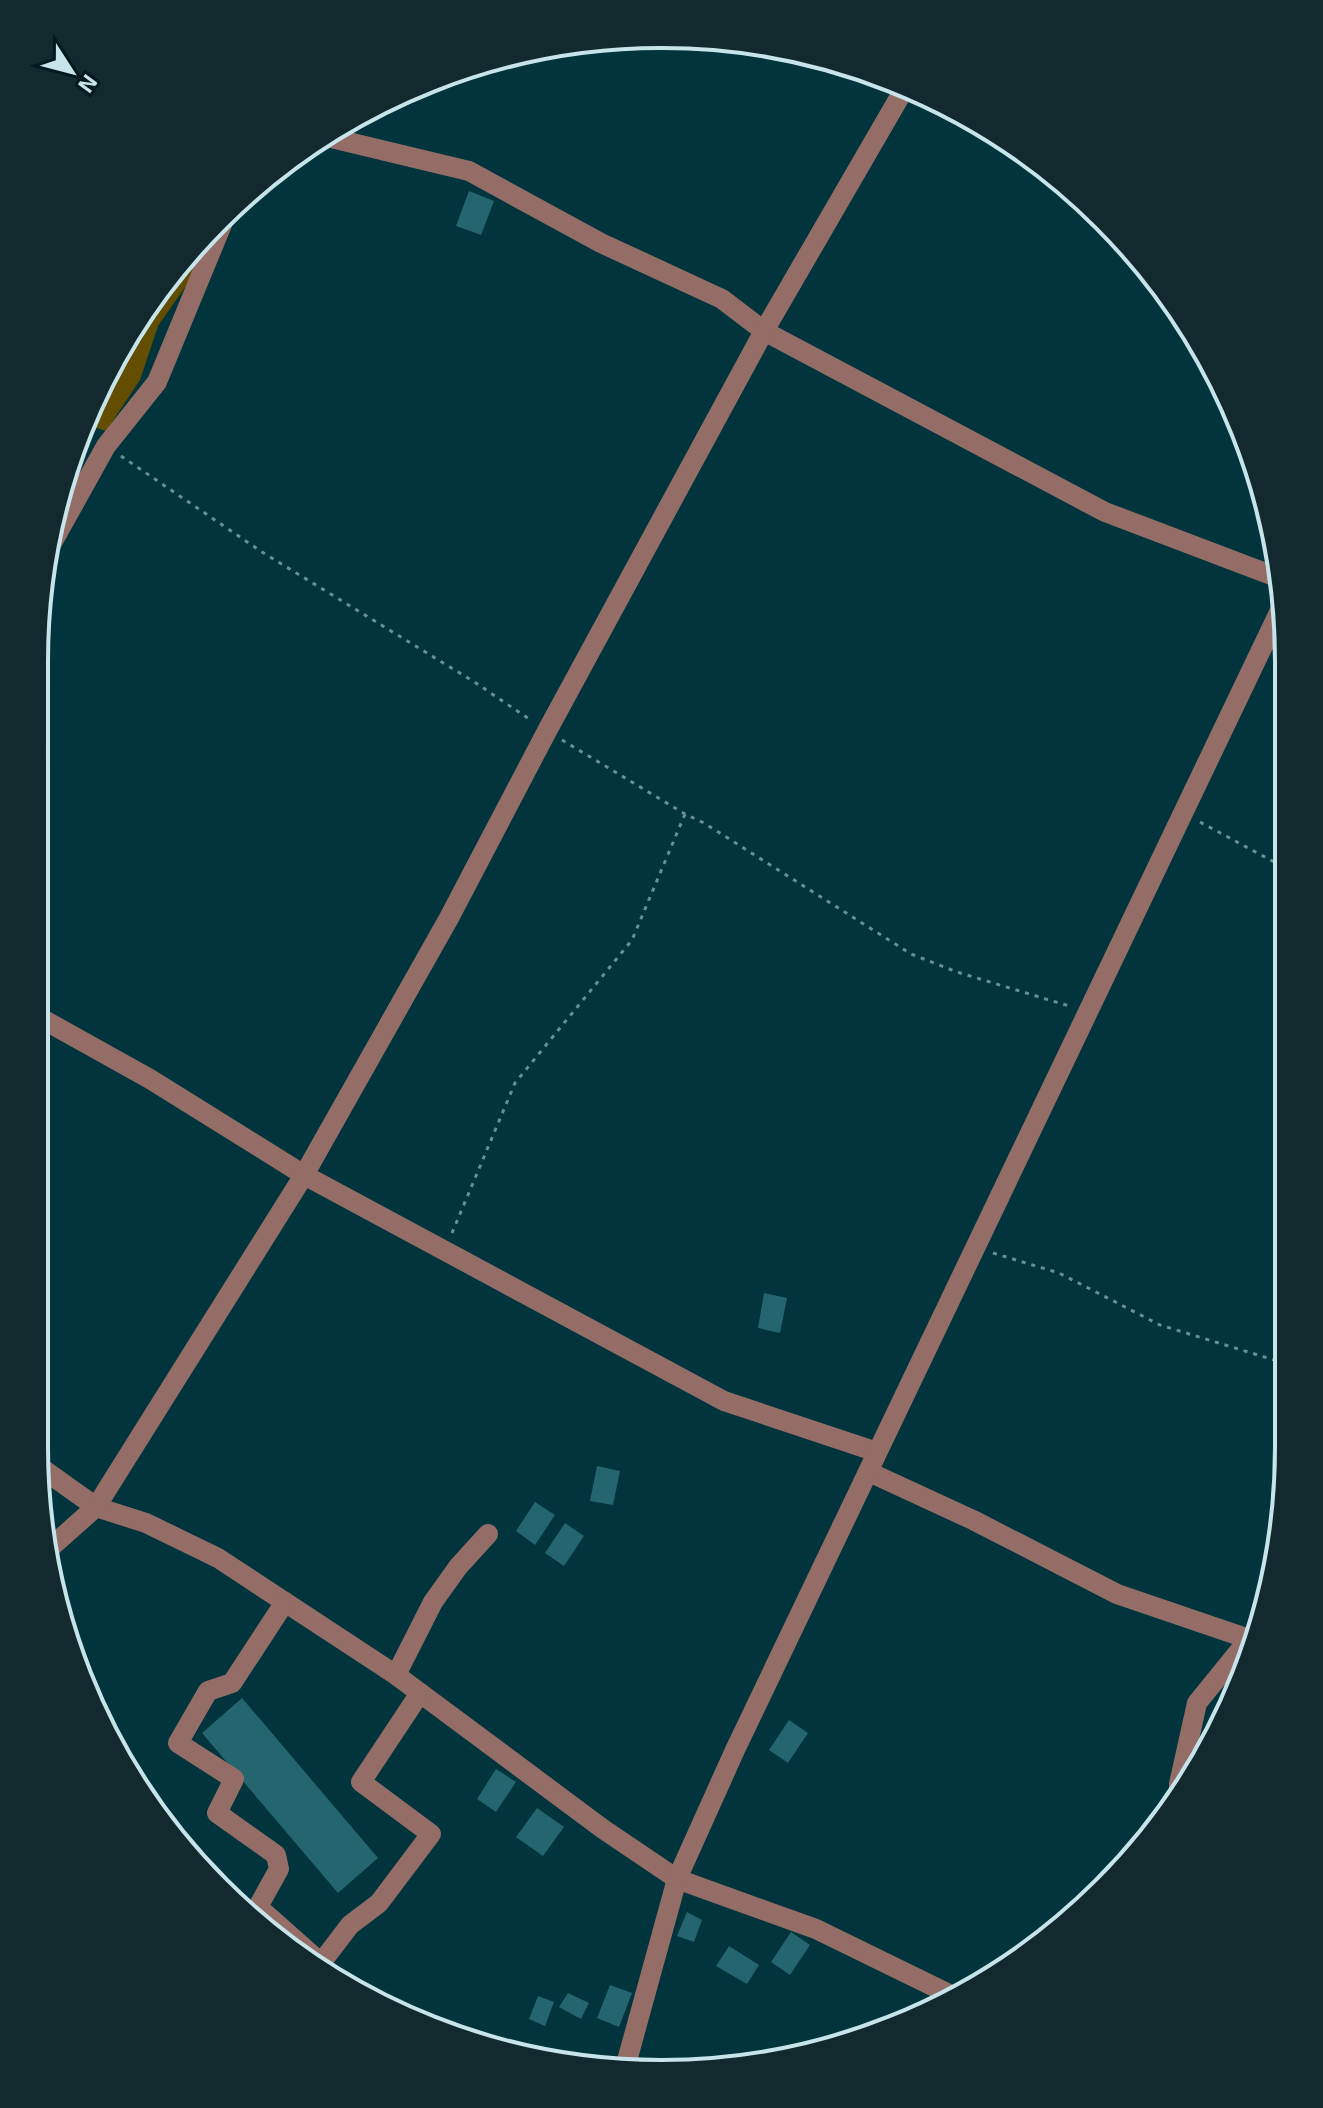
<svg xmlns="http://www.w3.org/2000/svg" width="1323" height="2108" font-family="'Exo 2',sans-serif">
<rect width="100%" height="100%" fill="#01343c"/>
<!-- green -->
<path fill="#634d00" d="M 228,211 L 230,223 L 158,326 L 140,380 L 106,431 L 81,423 L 164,279 Z"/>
<!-- building -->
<g fill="#25656f">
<path d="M 469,191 L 494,201 L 481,235 L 456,226 Z"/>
<path d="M 764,1293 L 787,1298 L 780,1333 L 758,1328 Z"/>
<path d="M 597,1466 L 620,1471 L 613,1505 L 590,1501 Z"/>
<path d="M 535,1502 L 555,1515 L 535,1545 L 516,1531 Z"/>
<path d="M 565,1523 L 584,1536 L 564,1566 L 545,1553 Z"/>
<path d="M 242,1698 L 378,1858 L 338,1893 L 202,1733 Z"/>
<path d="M 789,1720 L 808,1733 L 788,1763 L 769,1750 Z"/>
<path d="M 496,1769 L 516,1782 L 496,1812 L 477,1799 Z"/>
<path d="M 537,1808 L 564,1827 L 543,1856 L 516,1837 Z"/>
<path d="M 687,1912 L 702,1920 L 694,1942 L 677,1936 Z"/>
<path d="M 791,1932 L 810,1945 L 790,1975 L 771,1962 Z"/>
<path d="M 729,1946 L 759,1965 L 747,1984 L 716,1966 Z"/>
<path d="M 610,1985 L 632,1993 L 619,2027 L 597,2018 Z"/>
<path d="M 568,1993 L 589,2003 L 581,2019 L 559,2007 Z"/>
<path d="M 538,1996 L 554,2002 L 545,2026 L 529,2019 Z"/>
</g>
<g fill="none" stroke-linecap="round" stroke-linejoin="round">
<!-- path -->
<g stroke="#689096" stroke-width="3" stroke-dasharray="4 6" stroke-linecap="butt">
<path d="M 79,430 L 91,437"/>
<path d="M 121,456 L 262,552 L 476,683 L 532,721"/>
<path d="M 562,740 L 685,814 L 704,823 L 911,954 L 957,972 L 1069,1006"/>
<path d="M 1200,822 L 1287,869"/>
<path d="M 452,1233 L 515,1083 L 632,940 L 685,814"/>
<path d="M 993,1253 L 1059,1273 L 1160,1325 L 1284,1363"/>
</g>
<!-- minor -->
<g stroke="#936d66" stroke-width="20">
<path d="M 323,136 L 469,171 L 601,243 L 722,299 L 764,331 L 1105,512 L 1279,578"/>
<path d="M 47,552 L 106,446 L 157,382 L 228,210"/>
<path d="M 37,1016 L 150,1079 L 304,1175 L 724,1401 L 877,1452"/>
<path d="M 37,1465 L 96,1507 L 146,1523 L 218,1558 L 396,1675 L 603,1829 L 677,1879 L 816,1929 L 951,1995"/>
<path d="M 869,1472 L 973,1520 L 1117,1594 L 1249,1639"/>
<path d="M 51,1547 L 96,1507 L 304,1175 L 449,918 L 547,731 L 764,331 L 906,86"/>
<path d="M 285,1602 L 232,1683 L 208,1691 L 178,1743 L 234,1779 L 217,1813 L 276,1855 L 279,1869 L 258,1907 L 321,1963 L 350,1925 L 379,1903 L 431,1834 L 361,1782 L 420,1693"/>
<path d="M 396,1675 L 433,1602 L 458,1567 L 488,1534"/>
<path d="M 1179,1795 L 1179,1784 L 1197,1703 L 1249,1639 L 1255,1634"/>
<path d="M 625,2068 L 677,1879 L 735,1750 L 1284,602"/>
</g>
</g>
<!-- crop -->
<path d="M0 0H1323V2108H0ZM661 48H662A613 613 0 0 1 1275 661V1447A613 613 0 0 1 662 2060H661A613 613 0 0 1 48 1447V661A613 613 0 0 1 661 48Z" fill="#122a2e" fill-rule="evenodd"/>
<path fill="none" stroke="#c6e4e9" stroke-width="4" d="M661 48H662A613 613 0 0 1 1275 661V1447A613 613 0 0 1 662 2060H661A613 613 0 0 1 48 1447V661A613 613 0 0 1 661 48Z"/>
<!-- north arrow -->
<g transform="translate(72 72) rotate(126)" stroke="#021a1e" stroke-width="6" paint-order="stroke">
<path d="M0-6L14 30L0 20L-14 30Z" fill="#c6e4e9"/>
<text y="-12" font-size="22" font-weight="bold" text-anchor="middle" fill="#c6e4e9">N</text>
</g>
</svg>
